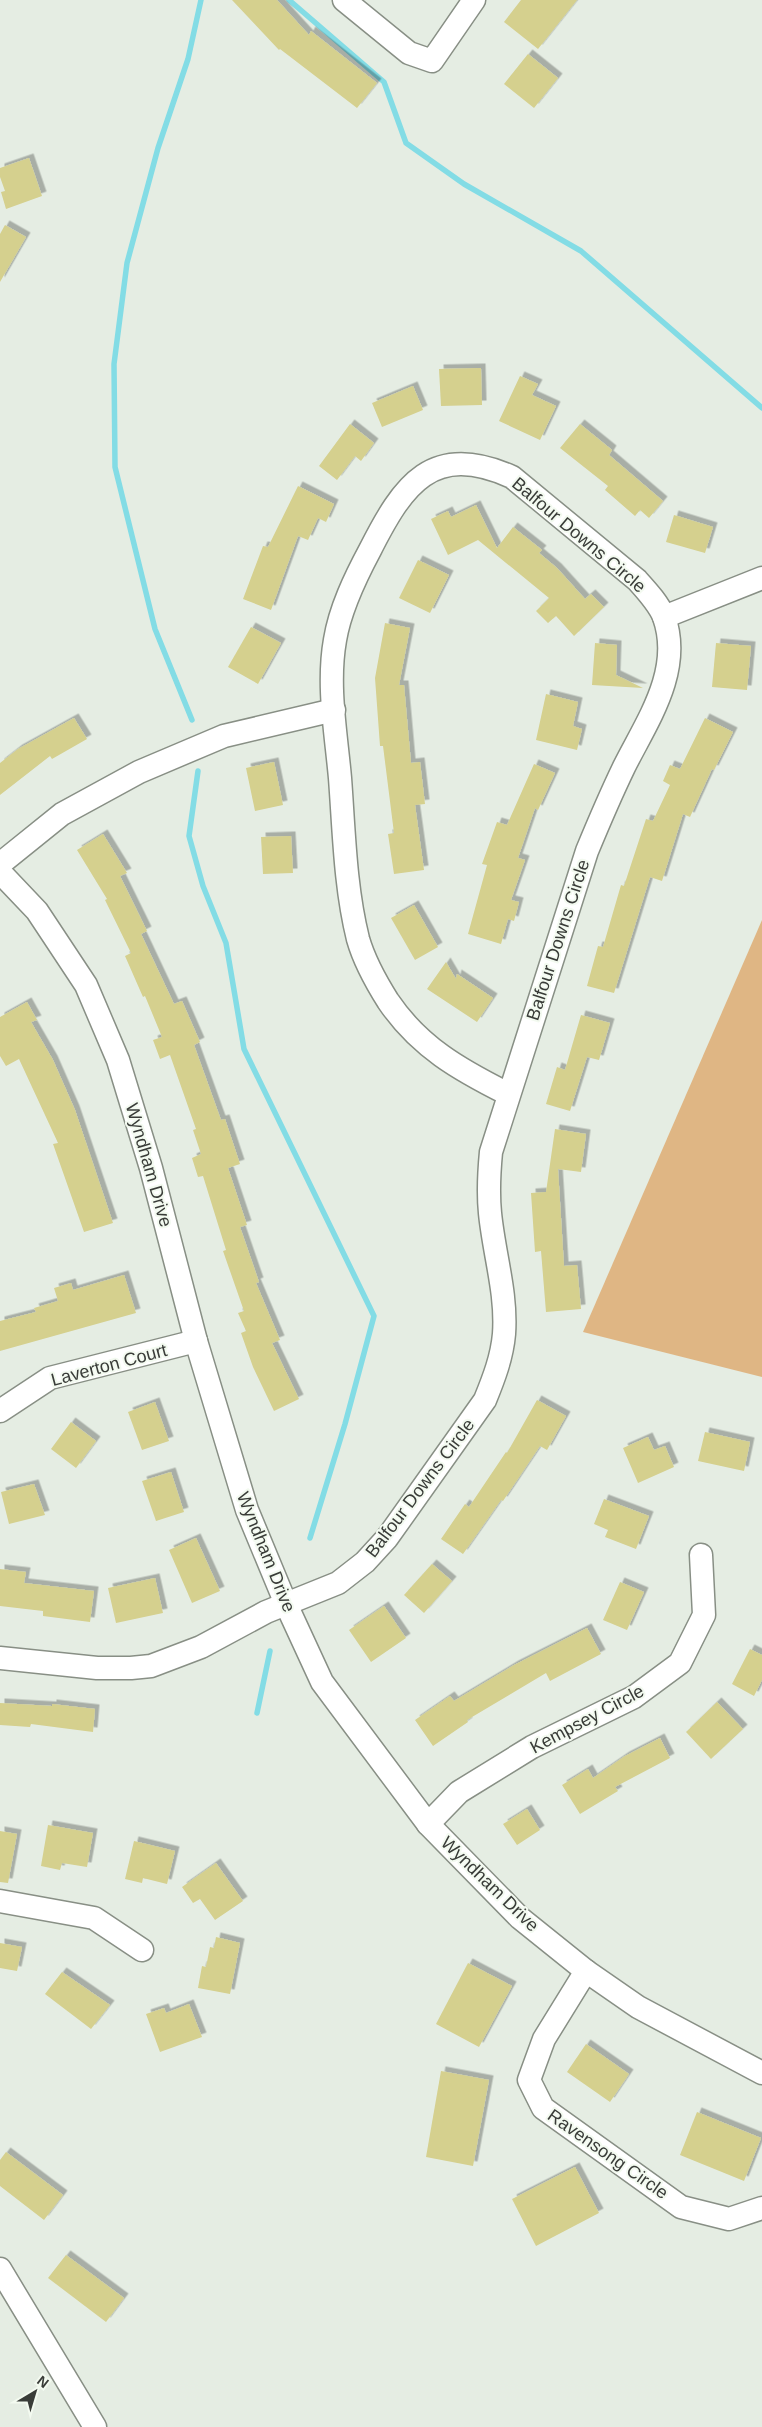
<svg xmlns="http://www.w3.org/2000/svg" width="762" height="2427" font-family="Arial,sans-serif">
<defs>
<filter id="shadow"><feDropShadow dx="4.5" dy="-4.5" stdDeviation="0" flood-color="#0004"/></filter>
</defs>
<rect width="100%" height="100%" fill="#e5ede3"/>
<!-- green -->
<path fill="#dfb684" d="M 762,920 L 762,1377 L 583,1332 Z"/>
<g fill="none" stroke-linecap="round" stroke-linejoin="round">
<!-- stream -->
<g stroke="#83dce5" stroke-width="5.5">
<path d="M 289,0 L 384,82 L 406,143 L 464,184 L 581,251 L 762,408"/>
<path d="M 192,720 L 155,629 L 115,467 L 114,364 L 127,263 L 158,148 L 188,59 L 201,0"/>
<path d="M 198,771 L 189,836 L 203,886 L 226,943 L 244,1049 L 374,1316 L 345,1424 L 310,1538"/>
<path d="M 257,1713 L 270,1651"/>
</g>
</g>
<!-- building -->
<g fill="#d5d08e" filter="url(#shadow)">
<path d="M 232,0 L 277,0 L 309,35 L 311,31 L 377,83 L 357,108 L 280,49 L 279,50 Z"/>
<path d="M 521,0 L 577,0 L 538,49 L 504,22 Z"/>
<path d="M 528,54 L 558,78 L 534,108 L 504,84 Z"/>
<path d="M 29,158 L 42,196 L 6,209 L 1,192 L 5,191 L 0,177 L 0,168 Z"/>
<path d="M 5,225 L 26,237 L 0,282 L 0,234 Z"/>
<path d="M 481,368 L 482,405 L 441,406 L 439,369 Z"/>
<path d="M 520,376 L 538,384 L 532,395 L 556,406 L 540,440 L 499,421 Z"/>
<path d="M 413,386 L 423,410 L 382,427 L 372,403 Z"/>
<path d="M 350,424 L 374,443 L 361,461 L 355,456 L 337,480 L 319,466 Z"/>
<path d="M 580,424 L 612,450 L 609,455 L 663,501 L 649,518 L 640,510 L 635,516 L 605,490 L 608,486 L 560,448 Z"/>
<path d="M 298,486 L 334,504 L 326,522 L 318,518 L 308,540 L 298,536 L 271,610 L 243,599 L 263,546 L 268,547 Z"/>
<path d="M 476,505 L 497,548 L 513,527 L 542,550 L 539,553 L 557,568 L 585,599 L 591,594 L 604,607 L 574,636 L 556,616 L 548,623 L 536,611 L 549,598 L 478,540 L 448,555 L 431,519 L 448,511 L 451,517 Z"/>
<path d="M 674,515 L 713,527 L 705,553 L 666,542 Z"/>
<path d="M 418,560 L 449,575 L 430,613 L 399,598 Z"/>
<path d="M 385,623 L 410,628 L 399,685 L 404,685 L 411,763 L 420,762 L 425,804 L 415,805 L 424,870 L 394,874 L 388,834 L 394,833 L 383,746 L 380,746 L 375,678 Z"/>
<path d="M 251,627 L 281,643 L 258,684 L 228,667 Z"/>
<path d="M 595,643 L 617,645 L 616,675 L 643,688 L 592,685 Z"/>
<path d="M 716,643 L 751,646 L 747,690 L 712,687 Z"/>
<path d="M 546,694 L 578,702 L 573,726 L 582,729 L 577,750 L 536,740 Z"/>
<path d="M 74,718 L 87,739 L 52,759 L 50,756 L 0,795 L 0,763 L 18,749 Z"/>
<path d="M 705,718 L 733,732 L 714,770 L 712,769 L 690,817 L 683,814 L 662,881 L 650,877 L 614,993 L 587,986 L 598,946 L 603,947 L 621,885 L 624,886 L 646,819 L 653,821 L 670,785 L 663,781 L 670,765 L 680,769 Z"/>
<path d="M 274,762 L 283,805 L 255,811 L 246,768 Z"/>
<path d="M 534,764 L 555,773 L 538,810 L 535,808 L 518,858 L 525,860 L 511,900 L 519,902 L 514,921 L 508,919 L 501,944 L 468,934 L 487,865 L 482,864 L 497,822 L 507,825 Z"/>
<path d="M 103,834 L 127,873 L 120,876 L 147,931 L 141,934 L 174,1004 L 182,1001 L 200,1042 L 194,1045 L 221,1120 L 225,1119 L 240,1164 L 228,1168 L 247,1225 L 240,1227 L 259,1282 L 256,1283 L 280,1340 L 272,1343 L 299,1399 L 274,1411 L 253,1367 L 241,1333 L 246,1331 L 238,1313 L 244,1311 L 223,1251 L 226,1250 L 203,1176 L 198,1177 L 192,1158 L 201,1154 L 193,1130 L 196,1129 L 170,1055 L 160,1059 L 153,1040 L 162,1037 L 145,996 L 143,997 L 125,956 L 131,953 L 105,900 L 107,899 L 77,850 Z"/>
<path d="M 291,836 L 293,873 L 263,874 L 261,837 Z"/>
<path d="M 414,905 L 438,947 L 415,960 L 391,918 Z"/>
<path d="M 446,962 L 456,979 L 457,974 L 493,998 L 477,1022 L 427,989 Z"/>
<path d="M 27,1002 L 37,1020 L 31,1022 L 53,1060 L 75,1110 L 113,1223 L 84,1232 L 53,1144 L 58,1143 L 19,1059 L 6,1066 L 0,1056 L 0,1017 Z"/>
<path d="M 581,1015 L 610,1023 L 599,1060 L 587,1057 L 570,1111 L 546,1104 L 557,1067 L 565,1070 Z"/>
<path d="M 555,1129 L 586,1134 L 581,1172 L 558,1169 L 564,1266 L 577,1265 L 581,1309 L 546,1312 L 541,1251 L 535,1252 L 531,1193 L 546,1192 Z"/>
<path d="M 124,1275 L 136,1313 L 0,1351 L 0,1321 L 36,1312 L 34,1308 L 58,1301 L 54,1288 L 71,1283 L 73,1290 Z"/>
<path d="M 537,1400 L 566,1416 L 547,1450 L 540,1446 L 503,1501 L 501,1500 L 463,1554 L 441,1539 L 465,1504 L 469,1507 L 506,1452 L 507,1453 Z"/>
<path d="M 155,1402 L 169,1441 L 142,1450 L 128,1412 Z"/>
<path d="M 71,1422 L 96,1441 L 76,1468 L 51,1449 Z"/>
<path d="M 705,1432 L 750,1442 L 744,1471 L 698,1461 Z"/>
<path d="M 648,1437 L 654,1450 L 665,1446 L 674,1467 L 638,1483 L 623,1448 Z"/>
<path d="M 171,1472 L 184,1512 L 156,1521 L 142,1481 Z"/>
<path d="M 34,1484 L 45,1515 L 9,1524 L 1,1492 Z"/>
<path d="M 604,1499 L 649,1516 L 636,1549 L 605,1537 L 608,1530 L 594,1524 Z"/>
<path d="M 196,1538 L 220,1591 L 192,1603 L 169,1550 Z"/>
<path d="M 432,1564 L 452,1581 L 424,1613 L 404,1595 Z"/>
<path d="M 0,1569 L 26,1572 L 24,1583 L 94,1591 L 90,1622 L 43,1616 L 43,1611 L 0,1606 Z"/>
<path d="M 155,1578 L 163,1613 L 116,1623 L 108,1588 Z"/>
<path d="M 620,1582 L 644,1592 L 627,1630 L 603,1620 Z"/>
<path d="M 384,1606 L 406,1638 L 371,1662 L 349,1630 Z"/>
<path d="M 587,1628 L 601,1654 L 550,1681 L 546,1673 L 467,1720 L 468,1722 L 433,1746 L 415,1720 L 450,1696 L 454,1701 L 514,1665 Z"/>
<path d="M 750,1649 L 762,1655 L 762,1680 L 754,1696 L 732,1684 Z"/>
<path d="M 717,1702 L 743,1729 L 711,1759 L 686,1732 Z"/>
<path d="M 0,1703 L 52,1706 L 52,1704 L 95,1709 L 93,1732 L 31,1724 L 30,1727 L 0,1725 Z"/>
<path d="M 660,1738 L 670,1758 L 615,1787 L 618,1791 L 580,1814 L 562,1785 L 588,1769 L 593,1778 L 625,1756 Z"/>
<path d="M 527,1809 L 540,1830 L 517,1845 L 503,1824 Z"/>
<path d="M 48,1825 L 93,1833 L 87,1867 L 62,1863 L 60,1870 L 41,1866 Z"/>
<path d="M 0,1831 L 17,1834 L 8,1883 L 0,1882 Z"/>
<path d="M 134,1841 L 175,1851 L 167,1884 L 143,1878 L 142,1883 L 125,1879 Z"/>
<path d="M 216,1863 L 243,1901 L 215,1920 L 200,1899 L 193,1903 L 182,1887 Z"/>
<path d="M 216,1937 L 240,1943 L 230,1994 L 198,1988 L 202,1966 L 206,1967 L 210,1947 L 214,1948 Z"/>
<path d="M 0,1943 L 22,1947 L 17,1971 L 0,1968 Z"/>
<path d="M 468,1963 L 512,1986 L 479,2047 L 436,2024 Z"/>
<path d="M 62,1972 L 110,2005 L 91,2029 L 45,1994 Z"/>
<path d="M 189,2004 L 202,2037 L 160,2052 L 146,2014 L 164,2008 L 166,2013 Z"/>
<path d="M 586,2044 L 629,2074 L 610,2102 L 567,2072 Z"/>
<path d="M 441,2071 L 489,2080 L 473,2166 L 426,2157 Z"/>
<path d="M 697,2112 L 761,2138 L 744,2181 L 680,2155 Z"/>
<path d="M 6,2152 L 63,2195 L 44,2220 L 0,2186 L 0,2160 Z"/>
<path d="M 575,2167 L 599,2213 L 536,2246 L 512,2199 Z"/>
<path d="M 66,2255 L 124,2298 L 106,2322 L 48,2278 Z"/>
</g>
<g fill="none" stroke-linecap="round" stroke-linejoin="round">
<!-- street casing -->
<g stroke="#888f85" stroke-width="25">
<g id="street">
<path d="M 344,0 L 409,53 L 432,61 L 474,0"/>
<path d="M 664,617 L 762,578"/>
<path d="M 0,864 L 62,814 L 139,772 L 224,736 L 334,710"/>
<path d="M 0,872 L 37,911 L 86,985 L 118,1060 L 151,1168 L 196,1341 L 247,1510 L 286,1604 L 322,1682 L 428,1824 L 520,1918 L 586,1971 L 638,2007 L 762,2073"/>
<path d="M 0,1411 L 50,1378 L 196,1341"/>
<path d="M 0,1658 L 97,1668 L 131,1668 L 151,1666 L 201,1647 L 266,1612 L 338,1583 L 365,1562 L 387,1538 L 485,1400 C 494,1378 502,1357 504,1334 C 507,1293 494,1254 490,1213 C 488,1193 489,1173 491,1152 L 587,851 C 599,822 611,794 624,767 C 647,721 683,671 664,617 C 659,604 647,591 637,580 L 512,477 C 432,441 403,485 370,550 C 355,578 340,609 335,640 C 327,685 336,733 340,778 C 344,831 345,887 358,939 C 364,960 376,982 388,1001 C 419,1047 460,1070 508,1094"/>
<path d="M 428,1824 L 459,1792 L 532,1747 L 634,1697 L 680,1663 L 704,1615 L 701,1555"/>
<path d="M 0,1901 L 94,1918 L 142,1950"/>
<path d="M 586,1971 L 544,2039 L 529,2080 L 543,2108 L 681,2207 L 729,2219 L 762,2208"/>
<path d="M 0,2269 L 95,2427"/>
</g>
</g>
<!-- street -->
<use href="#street" stroke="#fff" stroke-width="22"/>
</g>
<g text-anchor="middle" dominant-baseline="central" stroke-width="4" stroke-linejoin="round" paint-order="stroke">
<!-- street labels -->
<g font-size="18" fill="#393c38" stroke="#f3faf0">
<text transform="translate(579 535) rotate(40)">Balfour Downs Circle</text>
<text transform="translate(558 940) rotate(-72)">Balfour Downs Circle</text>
<text transform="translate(149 1165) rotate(74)">Wyndham Drive</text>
<text transform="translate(109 1365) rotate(-15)">Laverton Court</text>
<text transform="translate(420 1488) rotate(-53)">Balfour Downs Circle</text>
<text transform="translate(266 1552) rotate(68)">Wyndham Drive</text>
<text transform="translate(587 1719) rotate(-28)">Kempsey Circle</text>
<text transform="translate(490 1884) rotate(44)">Wyndham Drive</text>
<text transform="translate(608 2154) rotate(35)">Ravensong Circle</text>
</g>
</g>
<!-- north arrow -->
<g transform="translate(35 2392) rotate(38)" stroke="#f3faf0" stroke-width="4" paint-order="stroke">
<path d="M0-4L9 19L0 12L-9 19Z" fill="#393c38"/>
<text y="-8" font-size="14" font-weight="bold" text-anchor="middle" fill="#393c38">N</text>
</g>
</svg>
